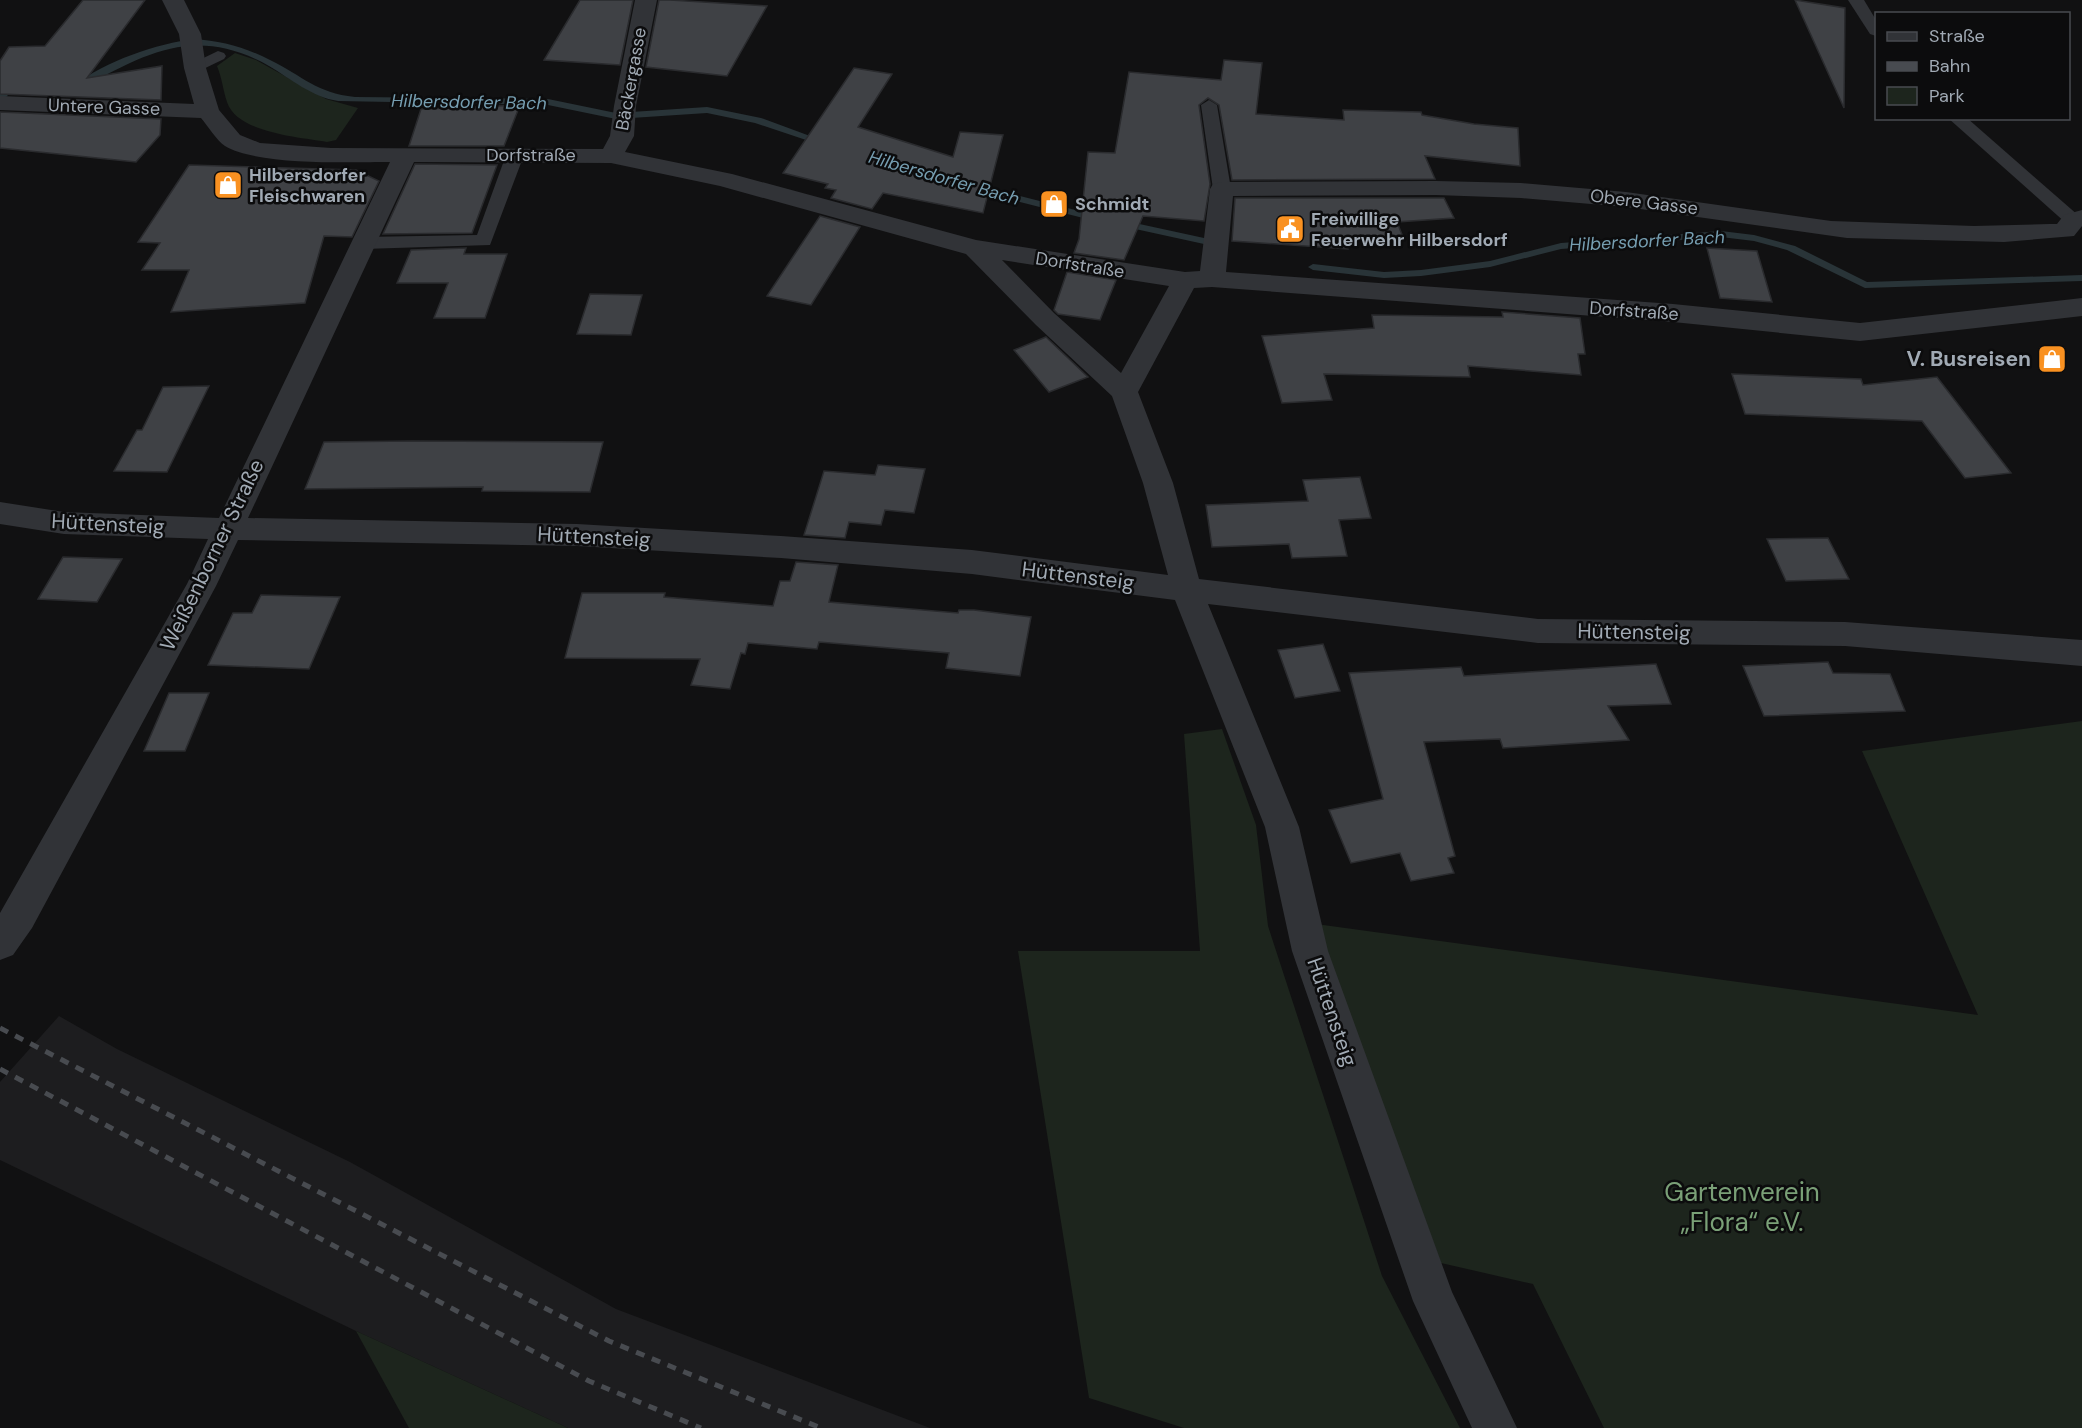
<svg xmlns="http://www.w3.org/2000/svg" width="2082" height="1428" font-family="'DM Sans',sans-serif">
<rect width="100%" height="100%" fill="#111112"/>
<!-- built -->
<path fill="#1d1d1f" d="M 59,1016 L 117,1049 L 350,1162 L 616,1309 L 930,1428 L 568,1428 L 356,1331 L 0,1160 L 0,1082 Z"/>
<!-- green -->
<g fill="#1d251d">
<path d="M 235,53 L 256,60 L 326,99 L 358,108 L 336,140 L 327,142 C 299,137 237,133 227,102 C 223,90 222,78 217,66 Z"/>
<path d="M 2082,721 L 2082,1428 L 1604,1428 L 1533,1284 L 1441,1263 L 1316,924 L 1978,1015 L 1862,751 Z"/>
<path d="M 1222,729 L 1256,825 L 1268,926 L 1382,1276 L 1460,1428 L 1184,1428 L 1089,1398 L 1018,951 L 1200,951 L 1184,734 Z"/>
<path d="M 356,1331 L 568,1428 L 409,1428 Z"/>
</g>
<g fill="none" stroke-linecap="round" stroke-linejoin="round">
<!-- stream -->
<g fill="#293438" fill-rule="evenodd">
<path d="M 194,39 C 221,41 245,47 270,60 C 303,76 316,93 355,97 L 548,99 L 616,113 L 707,107 L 761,118 L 829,143 L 824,146 L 755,123 L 707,113 L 616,119 L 548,105 L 338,101 C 312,97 291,79 269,66 C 198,26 149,51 84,87 L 76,85 C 102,62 159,43 194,39 Z"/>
<path d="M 0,93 L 6,94 L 8,96 L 0,99 Z"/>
<path d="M 972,184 L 1103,217 L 1104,219 L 1099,222 L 968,189 L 968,185 Z"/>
<path d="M 1121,220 L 1204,238 L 1209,241 L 1204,244 L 1117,225 L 1117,221 Z"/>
<path d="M 1721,231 L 1754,235 L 1795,246 L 1867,282 L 2082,275 L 2082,281 L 1865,288 L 1787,250 L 1754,241 L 1721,237 L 1561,249 L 1490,267 L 1421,276 L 1384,278 L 1313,270 L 1308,267 L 1313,264 L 1384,272 L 1421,270 L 1490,261 L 1561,243 Z"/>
</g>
</g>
<!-- building -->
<g fill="#3f4145" stroke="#2a2b2e" stroke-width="1.5">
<path d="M 83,0 L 145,0 L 87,78 L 162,66 L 161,100 L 0,94 L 0,61 L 9,47 L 45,46 Z"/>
<path d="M 580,0 L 633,0 L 620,65 L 544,60 Z"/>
<path d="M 659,0 L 670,0 L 767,6 L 727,76 L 646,67 Z"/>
<path d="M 1795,0 L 1845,8 L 1844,108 Z"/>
<path d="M 1224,60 L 1262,63 L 1256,114 L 1344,120 L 1343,110 L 1421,112 L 1422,115 L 1474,124 L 1518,128 L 1520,166 L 1425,156 L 1435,179 L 1232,180 L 1219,105 L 1208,98 L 1199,105 L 1210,184 L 1204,221 L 1143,216 L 1124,260 L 1074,253 L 1079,239 L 1088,152 L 1115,153 L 1129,72 L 1221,80 Z"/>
<path d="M 854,68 L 892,74 L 858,127 L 953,157 L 960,132 L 1003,135 L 983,213 L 883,193 L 872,209 L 831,198 L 836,190 L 825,188 L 828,184 L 783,173 Z"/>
<path d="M 520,105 L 504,146 L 409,146 L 421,109 Z"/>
<path d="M 0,112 L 161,119 L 160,135 L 136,162 L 0,148 Z"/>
<path d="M 415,164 L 497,165 L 472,233 L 383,234 Z"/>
<path d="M 189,165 L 356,170 L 379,181 L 352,237 L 324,236 L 305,303 L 171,312 L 189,270 L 142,270 L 160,243 L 138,242 Z"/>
<path d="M 1235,198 L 1444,198 L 1454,218 L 1397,222 L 1403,237 L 1348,241 L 1348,249 L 1232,241 Z"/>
<path d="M 820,216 L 860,227 L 811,305 L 767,296 Z"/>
<path d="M 466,248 L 464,254 L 507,254 L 485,318 L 434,318 L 448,283 L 397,283 L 411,250 Z"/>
<path d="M 1707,248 L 1757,251 L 1772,302 L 1720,298 Z"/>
<path d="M 1067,272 L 1116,280 L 1100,320 L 1058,314 L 1054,310 Z"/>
<path d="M 590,294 L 642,295 L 631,335 L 577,334 Z"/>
<path d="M 1502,312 L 1580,318 L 1585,354 L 1578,354 L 1581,375 L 1468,366 L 1470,377 L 1324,374 L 1332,400 L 1282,403 L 1262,336 L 1374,328 L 1372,315 L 1503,317 Z"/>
<path d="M 1046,337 L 1088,377 L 1049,392 L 1014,350 Z"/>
<path d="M 1732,374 L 1861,379 L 1863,385 L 1937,377 L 2011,473 L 1965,478 L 1922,421 L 1745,414 Z"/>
<path d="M 209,386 L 167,472 L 114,471 L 137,430 L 142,430 L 163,387 Z"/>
<path d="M 412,441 L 603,442 L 590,492 L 482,491 L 483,487 L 305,489 L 324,442 Z"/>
<path d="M 878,465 L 925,469 L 914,513 L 885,510 L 881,525 L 849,522 L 845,538 L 804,535 L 824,471 L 875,475 Z"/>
<path d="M 1360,477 L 1371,518 L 1339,520 L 1347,556 L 1292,558 L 1289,544 L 1212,547 L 1206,505 L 1308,501 L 1303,480 Z"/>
<path d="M 1828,538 L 1849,579 L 1786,581 L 1767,539 Z"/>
<path d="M 63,557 L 122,559 L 97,602 L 38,599 Z"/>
<path d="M 796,562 L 838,565 L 829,602 L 958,613 L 959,610 L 974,610 L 1031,617 L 1020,676 L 946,668 L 949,653 L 819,642 L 817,649 L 748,643 L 745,654 L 741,653 L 730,689 L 691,685 L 700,659 L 565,658 L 582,593 L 665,593 L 664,597 L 773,606 L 780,581 L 790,581 Z"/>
<path d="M 261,595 L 340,597 L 309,669 L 208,665 L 233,613 L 252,613 Z"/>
<path d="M 1323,644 L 1340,691 L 1295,698 L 1278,650 Z"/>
<path d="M 1828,662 L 1833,673 L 1890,674 L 1905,711 L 1764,716 L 1743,666 Z"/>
<path d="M 1656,664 L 1671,704 L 1608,706 L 1629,740 L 1503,748 L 1500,739 L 1424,742 L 1455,856 L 1448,858 L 1454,873 L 1411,881 L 1400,853 L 1351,863 L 1329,810 L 1383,799 L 1349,673 L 1461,667 L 1464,676 Z"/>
<path d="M 169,693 L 209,693 L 185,751 L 144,751 Z"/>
</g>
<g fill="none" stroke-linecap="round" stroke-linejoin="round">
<!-- lane -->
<g fill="#313337" fill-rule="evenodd">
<path d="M 1848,0 L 1864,0 L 1876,20 L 1876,36 L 1870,34 Z"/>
<path d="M 218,51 L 224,53 L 226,56 L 224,59 L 195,73 L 187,68 L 189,65 Z"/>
<path d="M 1209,100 L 1217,105 L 1231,189 L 1228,193 L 1216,193 L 1213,189 L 1201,105 Z"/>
<path d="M 1948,118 L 1967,118 L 2079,216 L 2082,220 L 2079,224 L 2067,224 Z"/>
<path d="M 515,150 L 521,151 L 524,155 L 490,245 L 363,249 L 357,247 L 354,243 L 357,239 L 363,237 L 477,235 L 506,155 L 509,151 Z"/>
</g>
<!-- street -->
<path fill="#313337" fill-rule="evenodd" d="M 162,0 L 184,0 L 201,34 L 206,68 L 219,110 L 240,135 L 260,143 L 331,148 L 603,149 L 610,136 L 614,106 L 635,0 L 657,0 L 636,106 L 634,136 L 625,152 L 732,174 L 976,240 L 1185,272 L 1200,271 L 1210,189 L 1213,184 L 1222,182 L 1436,181 L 1521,183 L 1626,192 L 1831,221 L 1974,226 L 2050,224 L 2057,224 L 2064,215 L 2082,210 L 2082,226 L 2074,236 L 2004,242 L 1847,238 L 1626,207 L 1521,198 L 1436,195 L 1233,196 L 1226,272 L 1673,304 L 1860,323 L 2082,298 L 2082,316 L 1860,341 L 1673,322 L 1212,287 L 1194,288 L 1138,392 L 1173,483 L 1199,579 L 1538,619 L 1845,622 L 2082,640 L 2082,666 L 1845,646 L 1538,643 L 1208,604 L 1299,827 L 1328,951 L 1452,1292 L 1517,1428 L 1472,1428 L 1413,1301 L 1292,951 L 1265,827 L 1175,600 L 972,574 L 781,558 L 577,546 L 238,540 L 216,586 L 32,928 L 13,955 L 0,960 L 0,913 L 187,584 L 208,539 L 64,534 L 0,524 L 0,502 L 64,512 L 219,518 L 390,162 C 349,162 259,166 225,146 C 216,140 208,126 201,118 L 0,110 L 0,96 L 194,104 L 184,68 L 179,34 ZM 414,162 L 611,163 L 720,186 L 966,254 L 1036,325 L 1112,396 L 1143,483 L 1168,575 L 972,550 L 781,536 L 577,524 L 248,518 ZM 1002,260 L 1169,286 L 1121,373 L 1054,313 Z"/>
<!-- rail -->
<g stroke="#484b50" stroke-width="5" stroke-dasharray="9 8" stroke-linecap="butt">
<path d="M 0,1028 L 609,1341 L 821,1428"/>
<path d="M 0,1069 L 589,1381 L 701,1428"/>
</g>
</g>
<!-- icons -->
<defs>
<g id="shop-square" transform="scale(1.5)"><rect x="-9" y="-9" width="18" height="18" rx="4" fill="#f99121" stroke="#0c0c0d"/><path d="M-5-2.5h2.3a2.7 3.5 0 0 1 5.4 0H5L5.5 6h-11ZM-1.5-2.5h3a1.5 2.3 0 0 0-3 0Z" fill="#fff"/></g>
<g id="civic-square" transform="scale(1.5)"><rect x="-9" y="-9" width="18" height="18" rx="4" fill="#f99121" stroke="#0c0c0d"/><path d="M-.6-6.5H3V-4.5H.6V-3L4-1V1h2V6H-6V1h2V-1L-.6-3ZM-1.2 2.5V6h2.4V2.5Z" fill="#fff"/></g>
</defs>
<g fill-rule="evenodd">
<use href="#shop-square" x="228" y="185"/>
<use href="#shop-square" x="1054" y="204"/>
<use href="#civic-square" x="1290" y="229"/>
<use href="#shop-square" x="2052" y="359"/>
</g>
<g text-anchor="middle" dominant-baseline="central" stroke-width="5" stroke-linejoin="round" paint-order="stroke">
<!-- far-street labels -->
<g font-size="18" fill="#a1aab4" stroke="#0c0c0d">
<text transform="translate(631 79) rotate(-80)">Bäckergasse</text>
<text transform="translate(104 107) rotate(2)">Untere Gasse</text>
<text x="531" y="155">Dorfstraße</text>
<text transform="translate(1644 202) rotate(7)">Obere Gasse</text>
<text transform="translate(1080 265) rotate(9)">Dorfstraße</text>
<text transform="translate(1634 311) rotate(4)">Dorfstraße</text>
</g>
<!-- far-water labels -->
<g font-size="18" font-style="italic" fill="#769eb1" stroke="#0c0c0d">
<text transform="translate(469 102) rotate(1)">Hilbersdorfer Bach</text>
<text transform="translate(944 178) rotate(16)">Hilbersdorfer Bach</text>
<text transform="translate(1647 241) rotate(-3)">Hilbersdorfer Bach</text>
</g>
<!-- far-poi labels -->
<g font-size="18" font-weight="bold" fill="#a1aab4" stroke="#0c0c0d" text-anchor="start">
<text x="249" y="175">Hilbersdorfer<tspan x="249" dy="21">Fleischwaren</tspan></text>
<text x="1075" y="204">Schmidt</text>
<text x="1311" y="219">Freiwillige<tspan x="1311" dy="21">Feuerwehr Hilbersdorf</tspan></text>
</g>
<!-- poi labels -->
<g font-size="21" font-weight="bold" fill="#a1aab4" stroke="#0c0c0d" text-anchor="end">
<text x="2031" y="359">V. Busreisen</text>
</g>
<!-- street labels -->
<g font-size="21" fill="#a1aab4" stroke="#0c0c0d">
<text transform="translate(108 524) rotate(3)">Hüttensteig</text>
<text transform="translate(594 537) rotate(3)">Hüttensteig</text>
<text transform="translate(212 555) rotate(-64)">Weißenborner Straße</text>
<text transform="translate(1078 576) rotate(7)">Hüttensteig</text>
<text transform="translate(1634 632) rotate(1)">Hüttensteig</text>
<text transform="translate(1332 1012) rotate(71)">Hüttensteig</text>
</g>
<!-- near-park labels -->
<g font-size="26" fill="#7aa077" stroke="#0c0c0d">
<text x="1742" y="1192">Gartenverein<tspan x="1742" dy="30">„Flora“ e.V.</tspan></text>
</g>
</g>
<!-- legend -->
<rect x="1875" y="12" width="195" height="108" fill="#0c0c0d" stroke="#484b50" stroke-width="1.5"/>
<rect x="1887" y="32" width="30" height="9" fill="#313337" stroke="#484b50" stroke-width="1.5"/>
<text x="1929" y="42" font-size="18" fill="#a1aab4">Straße</text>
<rect x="1887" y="62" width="30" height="9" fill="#484b50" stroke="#484b50" stroke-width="1.5"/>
<text x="1929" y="72" font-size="18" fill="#a1aab4">Bahn</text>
<rect x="1887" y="87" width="30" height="18" fill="#1d251d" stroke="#484b50" stroke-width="1.5"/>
<text x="1929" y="102" font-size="18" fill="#a1aab4">Park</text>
</svg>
